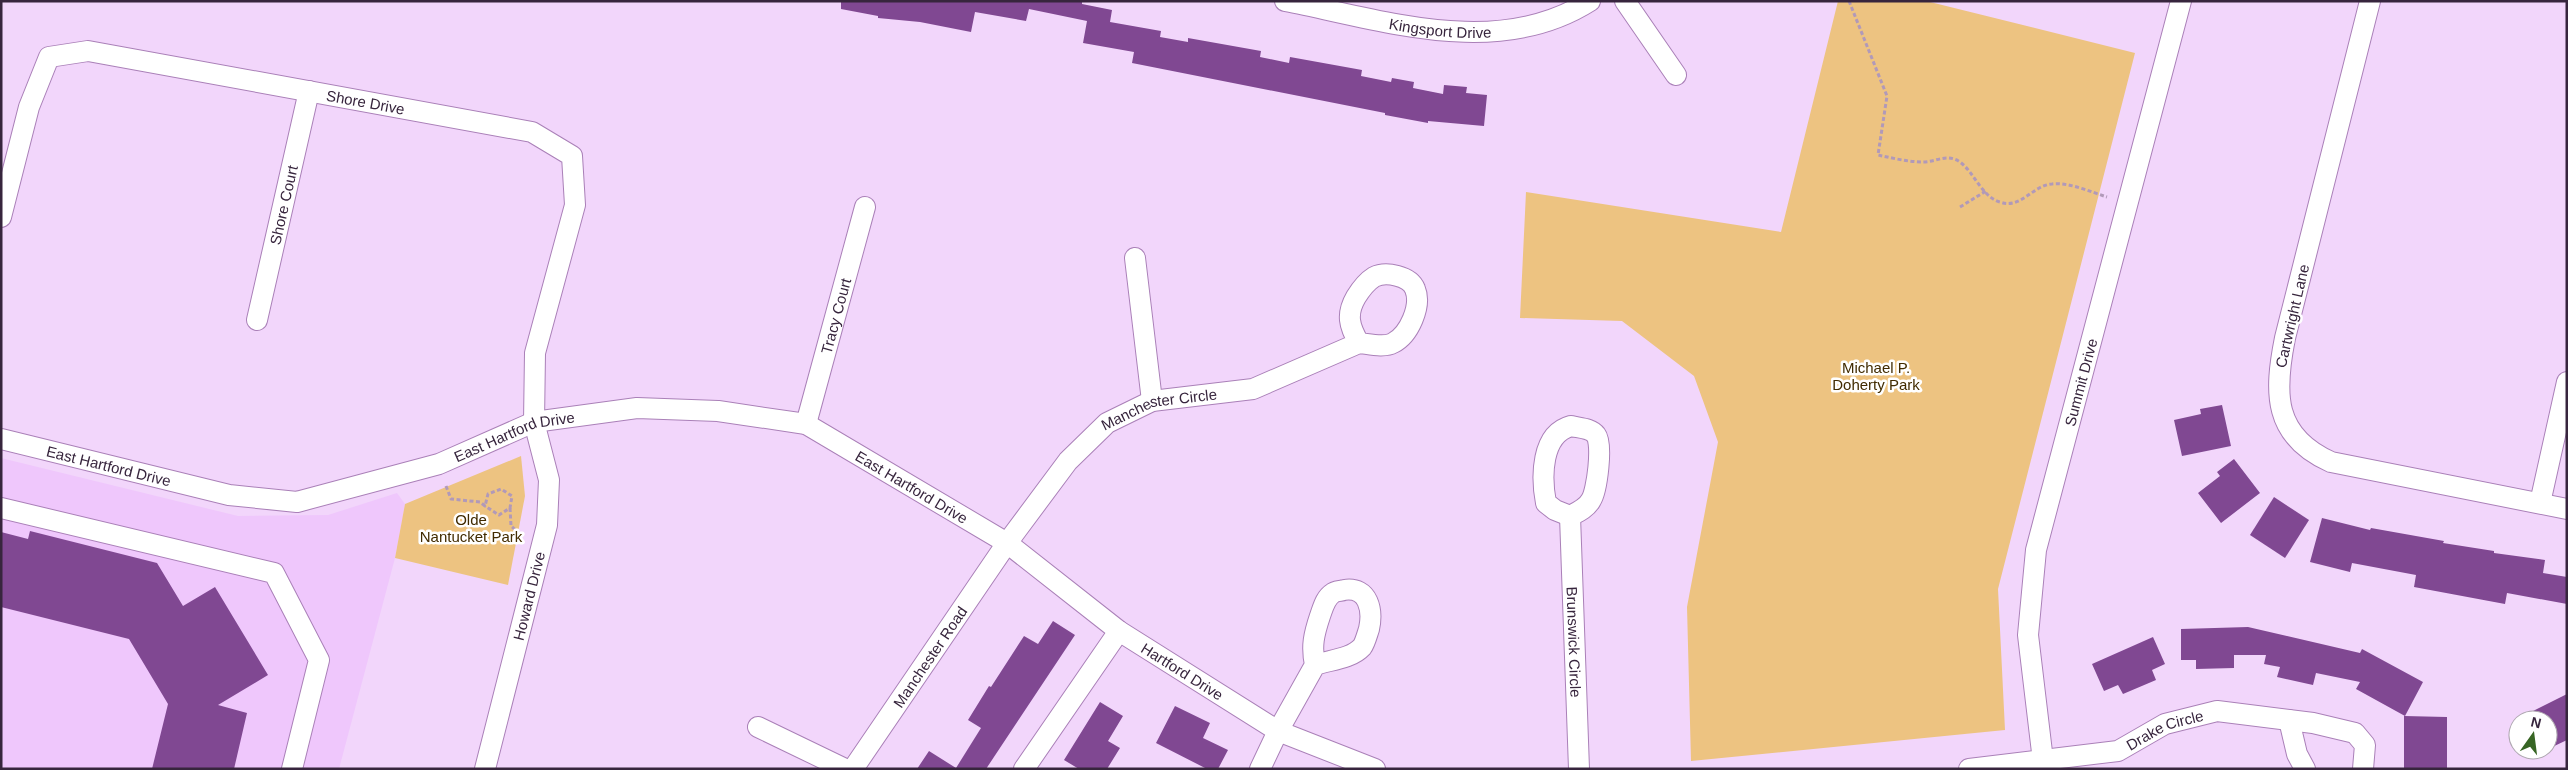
<svg xmlns="http://www.w3.org/2000/svg" width="2568" height="770" font-family="Helvetica,sans-serif">
<rect width="100%" height="100%" fill="#f2d6fb"/>
<!-- built -->
<path fill="#efc7fc" d="M 1,458 L 238,516 L 328,515 L 397,493 L 405,504 L 395,558 L 339,769 L 1,769 Z"/>
<!-- green -->
<g fill="#edc381">
<path d="M 1838,1 L 1926,1 L 2135,53 L 1998,589 L 2005,730 L 1691,761 L 1687,607 L 1718,442 L 1694,376 L 1622,321 L 1520,318 L 1526,192 L 1781,232 Z"/>
<path d="M 521,456 L 525,496 L 508,585 L 395,558 L 405,504 Z"/>
</g>
<!-- building -->
<g fill="#804892">
<path d="M 841,1 L 1082,1 L 1082,4 L 1112,10 L 1110,22 L 1161,31 L 1160,37 L 1188,42 L 1188,38 L 1261,51 L 1260,57 L 1289,63 L 1290,57 L 1362,70 L 1361,76 L 1391,82 L 1392,78 L 1414,82 L 1413,88 L 1443,94 L 1444,85 L 1467,87 L 1466,93 L 1487,95 L 1484,126 L 1428,121 L 1428,123 L 1385,115 L 1385,113 L 1132,63 L 1134,52 L 1083,43 L 1087,21 L 1029,9 L 1026,21 L 975,12 L 971,32 L 920,22 L 878,18 L 878,16 L 841,9 Z"/>
<path d="M 2222,405 L 2231,446 L 2182,456 L 2174,420 L 2201,414 L 2200,409 Z"/>
<path d="M 2234,459 L 2260,493 L 2221,523 L 2198,493 L 2220,476 L 2217,472 Z"/>
<path d="M 2274,497 L 2309,520 L 2285,558 L 2250,535 Z"/>
<path d="M 2322,518 L 2370,530 L 2371,528 L 2444,541 L 2443,543 L 2494,551 L 2494,553 L 2545,560 L 2543,573 L 2567,577 L 2567,604 L 2507,593 L 2505,604 L 2414,587 L 2416,575 L 2352,563 L 2350,572 L 2310,562 Z"/>
<path d="M 30,531 L 157,563 L 183,606 L 215,587 L 268,675 L 218,705 L 247,713 L 234,769 L 152,769 L 168,704 L 129,639 L 1,607 L 1,532 L 28,539 Z"/>
<path d="M 1053,621 L 1075,635 L 986,769 L 917,769 L 929,751 L 956,768 L 981,728 L 968,720 L 989,686 L 991,687 L 1024,636 L 1038,644 Z"/>
<path d="M 2248,627 L 2360,653 L 2362,649 L 2423,682 L 2405,716 L 2356,689 L 2360,682 L 2316,673 L 2313,685 L 2277,677 L 2280,667 L 2264,664 L 2266,655 L 2234,655 L 2234,668 L 2196,669 L 2196,660 L 2181,660 L 2181,629 Z"/>
<path d="M 2153,637 L 2165,664 L 2152,670 L 2156,680 L 2123,694 L 2118,685 L 2104,691 L 2092,664 Z"/>
<path d="M 2567,694 L 2567,740 L 2548,749 L 2548,720 L 2515,720 Z"/>
<path d="M 1100,702 L 1123,716 L 1108,741 L 1120,748 L 1107,769 L 1079,769 L 1064,760 Z"/>
<path d="M 1175,706 L 1210,723 L 1203,738 L 1228,750 L 1218,769 L 1207,769 L 1156,743 Z"/>
<path d="M 2404,716 L 2447,717 L 2447,769 L 2404,769 Z"/>
</g>
<g fill="none" stroke-linecap="round" stroke-linejoin="round">
<!-- minor casing -->
<g stroke="#aa80b8" stroke-width="22">
<g id="minor">
<path id="s1" d="M 1285,1 C 1384,20 1497,60 1590,1"/>
<path d="M 1625,1 L 1676,75"/>
<path d="M 2370,1 L 2285,338 C 2274,393 2273,436 2331,462 L 2567,509"/>
<path id="s2" d="M 1,217 L 29,107 L 49,57 L 88,51 L 532,132 L 572,156 L 575,205 L 535,353 L 534,422 L 549,480 L 547,525 L 485,769"/>
<path d="M 1135,258 L 1152,401"/>
<path id="s3" d="M 257,320 L 309,91"/>
<path id="s4" d="M 806,424 L 865,207"/>
<path d="M 1571,426 C 1579,428 1591,428 1596,435 C 1603,444 1597,491 1591,500 C 1587,508 1578,512 1570,516 L 1555,510 L 1546,503 C 1541,477 1541,434 1571,426 Z"/>
<path id="s5" d="M 1,439 L 229,495 L 297,502 L 439,464 L 534,422 L 637,408 L 718,411 L 806,424 L 1007,543 L 1119,631 L 1278,731 L 1375,769"/>
<path d="M 2540,503 L 2567,382"/>
<path d="M 1,508 L 274,573 L 319,660 L 292,769"/>
<path id="s6" d="M 1570,516 L 1579,769"/>
<path d="M 2289,720 L 2297,754 L 2305,769"/>
<path d="M 758,727 L 845,769"/>
<path id="s7" d="M 853,769 L 1007,543 L 1068,461 L 1107,423 L 1152,401 L 1253,389 L 1359,343 C 1369,344 1384,348 1393,343 C 1409,335 1422,306 1415,289 C 1410,276 1386,271 1374,277 C 1366,282 1361,289 1356,297 C 1346,314 1349,326 1359,343"/>
<path d="M 1024,769 L 1119,631"/>
<path d="M 1260,769 L 1278,731 L 1315,665 C 1311,646 1314,634 1320,616 C 1323,608 1325,598 1333,593 C 1335,591 1341,591 1344,590 C 1369,586 1373,611 1369,629 C 1367,635 1365,643 1362,647 C 1351,659 1329,660 1315,665"/>
<path id="s8" d="M 1969,769 L 2118,751 L 2165,724 L 2217,711 L 2313,723 L 2355,733 L 2365,745 L 2363,769"/>
<path id="s9" d="M 2044,769 L 2028,635 L 2036,550 L 2181,1"/>
</g>
</g>
<!-- path -->
<g stroke="#b199b9" stroke-width="3" stroke-dasharray="4 2.5" stroke-linecap="butt">
<path d="M 1849,1 L 1887,96 L 1878,155 C 1892,158 1908,162 1923,162 C 1936,162 1947,153 1960,162 C 1974,172 1982,197 2000,202 C 2020,210 2033,185 2052,184 C 2069,182 2091,192 2107,197"/>
<path d="M 1960,207 L 1986,191"/>
<path d="M 446,486 L 451,499 L 480,502 L 485,506 L 488,494 L 501,489 L 512,496 L 510,508 L 499,515 L 485,506"/>
<path d="M 510,508 L 511,526 L 521,535"/>
</g>
<!-- minor -->
<use href="#minor" stroke="#fff" stroke-width="20"/>
</g>
<g text-anchor="middle" dominant-baseline="central" stroke-width="5" stroke-linejoin="round" paint-order="stroke">
<!-- street labels -->
<g font-size="15" fill="#37253d" stroke="#fff">
<text stroke="none"><textPath href="#s1" startOffset="158">Kingsport Drive</textPath></text>
<text stroke="none"><textPath href="#s2" startOffset="489">Shore Drive</textPath></text>
<text stroke="none"><textPath href="#s3" startOffset="118">Shore Court</textPath></text>
<text stroke="none"><textPath href="#s4" startOffset="112">Tracy Court</textPath></text>
<text transform="translate(2292 316) rotate(-77)">Cartwright Lane</text>
<text stroke="none"><textPath href="#s9" startOffset="394">Summit Drive</textPath></text>
<text stroke="none"><textPath href="#s7" startOffset="485">Manchester Circle</textPath></text>
<text stroke="none"><textPath href="#s5" startOffset="531">East Hartford Drive</textPath></text>
<text stroke="none"><textPath href="#s5" startOffset="111">East Hartford Drive</textPath></text>
<text stroke="none"><textPath href="#s5" startOffset="951">East Hartford Drive</textPath></text>
<text transform="translate(529 596) rotate(-76)">Howard Drive</text>
<text stroke="none"><textPath href="#s6" startOffset="126">Brunswick Circle</textPath></text>
<text stroke="none"><textPath href="#s7" startOffset="136">Manchester Road</textPath></text>
<text stroke="none"><textPath href="#s5" startOffset="1279">Hartford Drive</textPath></text>
<text stroke="none"><textPath href="#s8" startOffset="202">Drake Circle</textPath></text>
</g>
<!-- park labels -->
<g font-size="15" fill="#412b01" stroke="#fff">
<text x="1876" y="367">Michael P.<tspan x="1876" dy="17">Doherty Park</tspan></text>
<text x="471" y="519">Olde<tspan x="471" dy="17">Nantucket Park</tspan></text>
</g>
</g>
<!-- border -->
<rect width="2568" height="770" fill="none" stroke="#37253d" stroke-width="5"/>
<!-- north arrow -->
<g transform="translate(2533 735) rotate(14)"><circle r="24" fill="#ffffff" stroke="#afa8b1"/>
<path d="M0-4L9 19L0 12L-9 19Z" fill="#376524"/>
<text y="-8" font-size="14" font-weight="bold" text-anchor="middle" fill="#37253d">N</text>
</g>
</svg>
